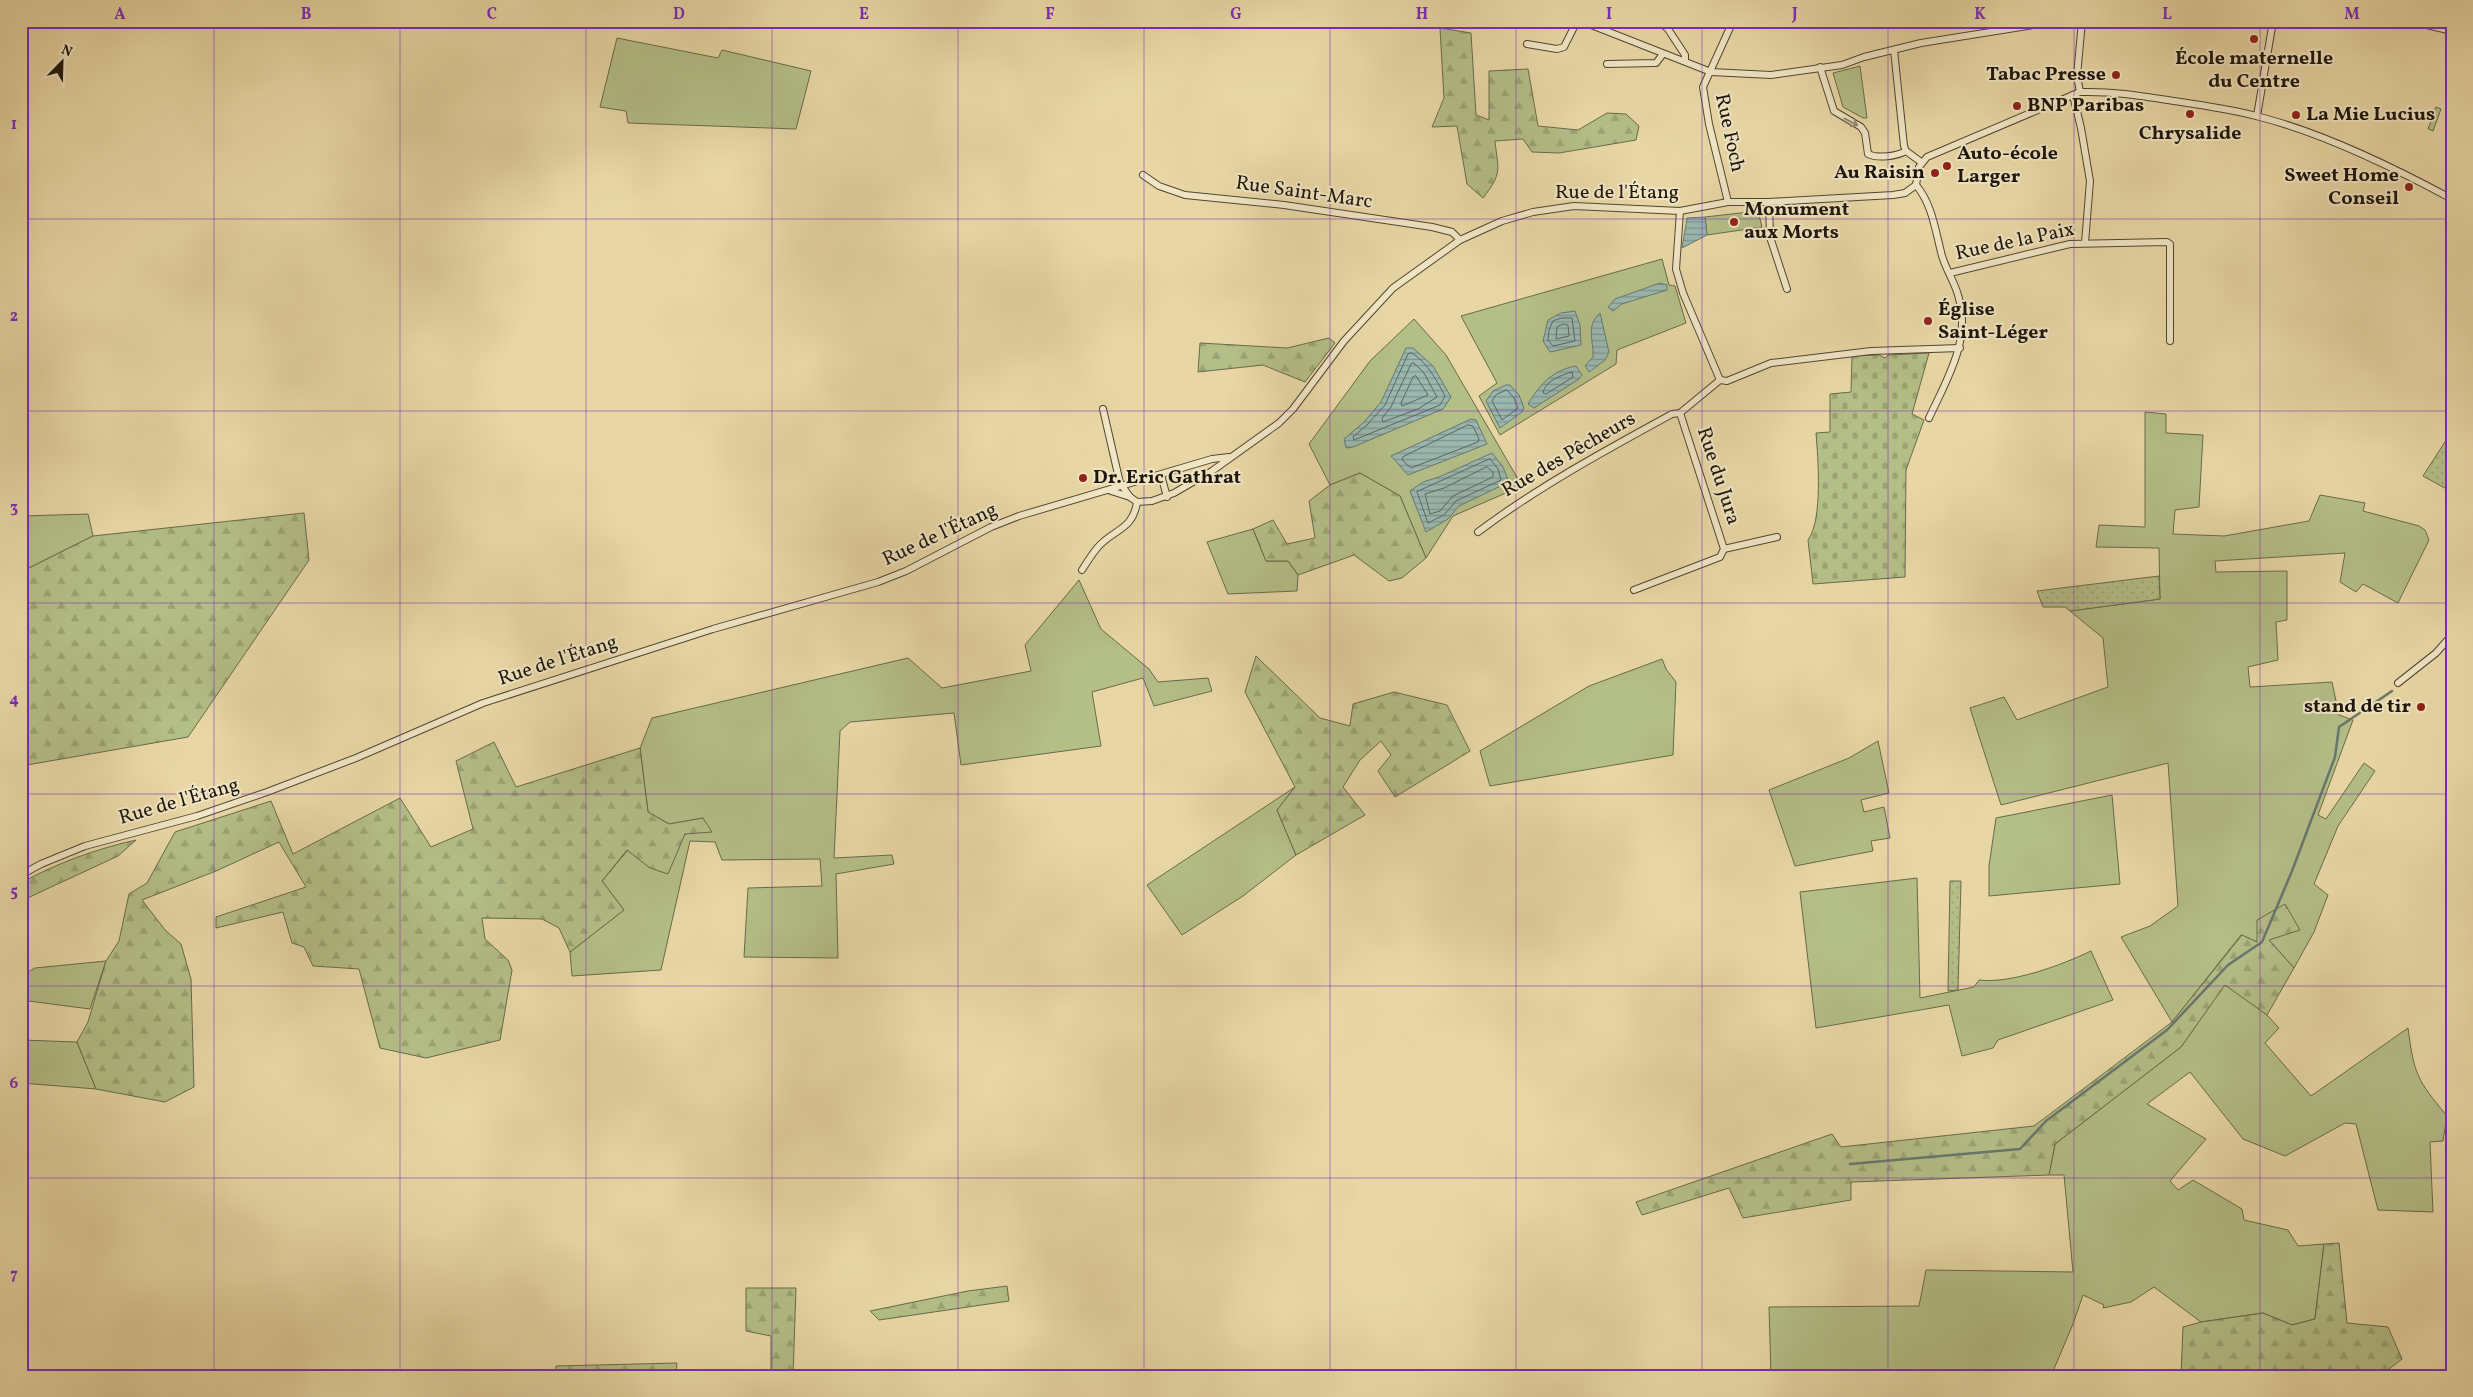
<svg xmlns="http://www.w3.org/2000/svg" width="2473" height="1397" font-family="Vollkorn,serif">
<defs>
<pattern id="forest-firs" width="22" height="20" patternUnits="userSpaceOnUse" patternTransform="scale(1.25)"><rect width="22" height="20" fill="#b4be87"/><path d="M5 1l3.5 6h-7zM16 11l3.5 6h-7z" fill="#9aa373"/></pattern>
<pattern id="cemetery-stones" width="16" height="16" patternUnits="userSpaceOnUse" patternTransform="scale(1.25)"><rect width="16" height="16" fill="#b4be87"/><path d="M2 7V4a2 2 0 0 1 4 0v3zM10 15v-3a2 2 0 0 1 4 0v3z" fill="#9aa373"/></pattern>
<pattern id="garden-dots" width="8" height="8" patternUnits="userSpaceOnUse" patternTransform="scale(1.25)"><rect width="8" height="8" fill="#b4be87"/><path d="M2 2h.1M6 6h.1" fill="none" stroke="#9aa373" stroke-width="1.8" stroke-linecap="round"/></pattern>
<pattern id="water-rules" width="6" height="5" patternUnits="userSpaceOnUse" patternTransform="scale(1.25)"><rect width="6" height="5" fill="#9ab7b0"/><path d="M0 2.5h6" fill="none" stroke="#7d948d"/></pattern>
</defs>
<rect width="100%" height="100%" fill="#e8d7a5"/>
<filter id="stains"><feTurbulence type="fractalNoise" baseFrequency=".004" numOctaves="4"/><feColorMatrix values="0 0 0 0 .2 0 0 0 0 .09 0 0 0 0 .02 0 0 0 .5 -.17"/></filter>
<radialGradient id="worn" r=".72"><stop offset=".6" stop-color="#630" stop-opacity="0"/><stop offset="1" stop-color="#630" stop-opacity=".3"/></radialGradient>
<!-- green -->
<g fill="#b4be87" stroke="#686a49">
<path d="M 617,38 L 718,58 L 722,50 L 811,71 L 796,129 L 628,123 L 626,111 L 600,107 Z"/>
<path d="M 1860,66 L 1867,118 L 1863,118 L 1843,107 L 1833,73 Z"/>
<path d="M 2436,107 L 2441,109 L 2433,131 L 2428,129 Z"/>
<path d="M 1758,211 L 1762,227 L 1707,235 L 1705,217 Z"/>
<path d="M 1662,259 L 1669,285 L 1675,286 L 1686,323 L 1617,350 L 1616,364 L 1500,435 L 1479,396 L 1497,383 L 1461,316 Z"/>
<path d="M 1414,319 L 1446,355 L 1522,486 L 1453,516 L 1426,558 L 1400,496 L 1360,473 L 1330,485 L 1309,444 L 1370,361 Z"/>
<path d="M 2145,412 L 2166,414 L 2166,433 L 2203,435 L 2199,507 L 2175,510 L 2173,534 L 2224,536 L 2309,521 L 2320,495 L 2365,503 L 2363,511 L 2419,526 L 2425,530 L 2429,540 L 2398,603 L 2363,584 L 2356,592 L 2340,582 L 2345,553 L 2215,561 L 2216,572 L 2287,571 L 2287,620 L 2276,622 L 2278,660 L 2248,667 L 2250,687 L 2332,682 L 2339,715 L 2353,720 L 2318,815 L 2326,819 L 2364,763 L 2375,771 L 2338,826 L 2314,884 L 2328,895 L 2314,932 L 2294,968 L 2269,940 L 2257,942 L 2241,935 L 2172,1022 L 2121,937 L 2150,926 L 2178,906 L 2168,763 L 2001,805 L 1970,708 L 2004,697 L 2017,720 L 2108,687 L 2103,638 L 2070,611 L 2160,599 L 2159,548 L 2096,547 L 2099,525 L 2145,527 Z"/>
<path d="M 88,514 L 93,536 L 21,572 L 21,516 Z"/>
<path d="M 1253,529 L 1266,561 L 1288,561 L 1298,575 L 1297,591 L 1228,594 L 1207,542 Z"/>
<path d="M 1079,580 L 1101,629 L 1149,669 L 1158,682 L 1208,678 L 1212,691 L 1154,706 L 1143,678 L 1092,692 L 1101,746 L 961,765 L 954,713 L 850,722 L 840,731 L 834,858 L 892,855 L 894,864 L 836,874 L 838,958 L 744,957 L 748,888 L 822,886 L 820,859 L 722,860 L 715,842 L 690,841 L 661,970 L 572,976 L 570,952 L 624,910 L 602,881 L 628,850 L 650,868 L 703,818 L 669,824 L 648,812 L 640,748 L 652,718 L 908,658 L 942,688 L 1031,671 L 1025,645 Z"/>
<path d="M 1662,659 L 1666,669 L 1676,682 L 1673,755 L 1490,786 L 1480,751 L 1589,686 Z"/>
<path d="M 1878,741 L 1889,793 L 1861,800 L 1864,812 L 1884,807 L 1890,838 L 1871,841 L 1873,851 L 1795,866 L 1769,790 L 1849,758 Z"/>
<path d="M 1295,787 L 1277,810 L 1296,855 L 1243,896 L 1182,935 L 1147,885 Z"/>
<path d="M 2112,795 L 2120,884 L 1989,896 L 1989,866 L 1996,818 Z"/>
<path d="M 1917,878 L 1920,998 L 1974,987 L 1979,980 C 2011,984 2062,965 2091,951 L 2113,1000 L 1998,1040 L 1993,1048 L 1962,1056 L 1949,1005 L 1816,1028 L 1800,892 Z"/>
<path d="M 106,961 L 90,1009 L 21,1000 L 21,976 L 35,968 Z"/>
<path d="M 2225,984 L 2267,1015 L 2279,1028 L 2265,1043 L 2311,1096 L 2408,1028 C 2414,1074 2417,1080 2447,1116 L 2443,1141 L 2430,1142 L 2433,1212 L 2378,1210 L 2356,1124 L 2345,1123 L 2285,1156 L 2243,1139 L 2190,1072 L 2147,1104 L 2206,1139 L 2170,1181 L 2178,1190 L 2193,1180 L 2242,1209 L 2244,1220 L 2288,1230 L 2298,1246 L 2324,1244 L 2315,1319 L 2292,1325 L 2263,1313 L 2201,1322 L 2154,1287 L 2131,1302 L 2103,1308 L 2104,1305 L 2083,1295 L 2073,1324 L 2051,1376 L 1771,1376 L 1769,1307 L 1919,1306 L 1926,1270 L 2073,1272 L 2064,1175 L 2049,1175 L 2055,1144 L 2181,1047 Z"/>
<path d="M 21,1040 L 77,1042 L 96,1089 L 21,1083 Z"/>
</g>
<!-- forest -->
<g fill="url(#forest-firs)" stroke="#686a49">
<path d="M 1440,28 L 1471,33 L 1476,115 L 1489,120 L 1489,71 L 1528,69 L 1538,126 L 1578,130 L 1607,113 L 1626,114 L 1639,126 L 1636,140 L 1559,153 L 1532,152 L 1523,139 L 1495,141 C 1498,171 1503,172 1483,198 L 1467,184 L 1457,126 L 1432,127 L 1444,98 Z"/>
<path d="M 1329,338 L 1335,343 L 1305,382 L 1263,365 L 1198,372 L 1200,343 L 1287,348 Z"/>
<path d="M 1360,473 L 1400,496 L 1426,558 L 1402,578 L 1389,581 L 1354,555 L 1298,575 L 1288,561 L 1266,561 L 1253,529 L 1273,520 L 1287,544 L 1315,538 L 1309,501 L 1330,485 Z"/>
<path d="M 304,513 L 309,560 L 188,737 L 21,766 L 21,640 L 26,639 L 21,615 L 21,572 L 93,536 Z"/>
<path d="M 1256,656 L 1320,718 L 1350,726 L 1353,704 L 1394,692 L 1447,705 L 1470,751 L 1395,797 L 1378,771 L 1391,755 L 1381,741 L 1360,760 L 1343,787 L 1365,815 L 1296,855 L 1277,810 L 1295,787 L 1245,692 Z"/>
<path d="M 494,742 L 516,787 L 640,748 L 648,812 L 669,824 L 703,818 L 712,832 L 685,834 L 668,874 L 650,868 L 627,850 L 602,881 L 624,910 L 570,952 L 559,928 L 542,919 L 482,918 L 485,939 L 508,960 L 512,970 L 500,1040 L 426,1058 L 380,1048 L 359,969 L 313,966 L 304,947 L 292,943 L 283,912 L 216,928 L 216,917 L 306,887 L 279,842 L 216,871 L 142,900 L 165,930 L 181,944 L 191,979 L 194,1087 L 165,1102 L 96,1089 L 77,1042 L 88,1022 L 106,961 L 119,941 L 129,894 L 147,883 L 175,832 L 271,801 L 293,854 L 400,798 L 431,847 L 473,829 L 456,761 Z"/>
<path d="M 136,840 L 118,856 L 21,901 L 21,883 C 57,863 96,849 136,840 Z"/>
<path d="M 2285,904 L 2300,930 L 2269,940 L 2294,968 L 2267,1015 L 2225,985 L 2181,1047 L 2055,1144 L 2049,1175 L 1851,1182 L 1851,1200 L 1743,1218 L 1729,1188 L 1642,1215 L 1636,1202 L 1832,1134 L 1841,1147 L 2034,1126 L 2172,1022 L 2242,935 L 2257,942 L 2257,920 Z"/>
<path d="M 2339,1243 L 2347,1323 L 2388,1327 L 2402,1359 L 2380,1376 L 2181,1376 L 2183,1327 L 2201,1322 L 2263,1313 L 2292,1325 L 2315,1319 L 2324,1244 Z"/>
<path d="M 1007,1286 L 1009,1301 L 879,1320 L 870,1311 L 968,1291 Z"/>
<path d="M 746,1288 L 796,1288 L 793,1376 L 771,1376 L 771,1336 L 746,1331 Z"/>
<path d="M 677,1363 L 676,1376 L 554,1376 L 556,1366 Z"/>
</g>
<!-- cemetery -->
<path fill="url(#cemetery-stones)" stroke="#686a49" d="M 1929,353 L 1912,414 L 1924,420 L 1906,470 L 1905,577 L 1813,584 L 1808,540 C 1823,520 1818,458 1816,433 L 1830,432 L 1830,394 L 1851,392 L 1852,356 L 1879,355 L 1885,358 L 1888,355 Z"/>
<!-- garden -->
<g fill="url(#garden-dots)" stroke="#686a49">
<path d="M 2452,431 L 2452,492 L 2423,476 Z"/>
<path d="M 2159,576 L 2160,599 L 2070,611 L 2065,607 L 2043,607 L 2037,591 Z"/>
<path d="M 1950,881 L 1961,881 L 1958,990 L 1948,991 Z"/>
</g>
<!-- water -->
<g fill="url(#water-rules)" stroke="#68776e">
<path d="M 1705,217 L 1707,235 L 1682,248 L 1687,218 Z"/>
<path d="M 1660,283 L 1667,285 L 1667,290 L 1622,304 L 1613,311 L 1608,307 L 1615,299 Z"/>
<path d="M 1575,311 L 1580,325 L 1581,345 L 1550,352 L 1543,341 L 1548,320 L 1561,313 Z"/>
<path d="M 1600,313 L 1609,352 L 1605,360 L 1589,372 L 1585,366 L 1593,357 C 1594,340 1585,327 1600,313 Z"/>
<path d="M 1406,348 L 1413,348 L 1433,366 L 1451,397 L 1443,409 L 1353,447 L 1346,448 L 1344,439 L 1364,422 L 1381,402 Z"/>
<path d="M 1576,366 L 1582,375 L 1579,379 L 1534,408 L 1528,404 C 1540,384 1553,370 1576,366 Z"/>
<path d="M 1506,385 L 1510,385 L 1519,395 L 1524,408 L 1522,412 L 1500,428 L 1486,401 L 1493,391 Z"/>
<path d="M 1471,419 L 1476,420 L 1487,444 L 1408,475 L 1391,456 Z"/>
<path d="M 1492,453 L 1503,467 L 1509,482 L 1459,506 L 1448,519 L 1426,532 L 1410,491 L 1423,482 L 1439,477 Z"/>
</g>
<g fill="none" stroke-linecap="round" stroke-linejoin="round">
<!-- shore -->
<g stroke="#5c665e" stroke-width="1">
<path d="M 1562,318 L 1572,318 L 1575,341 L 1553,346 L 1548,340 L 1549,330 L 1553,321 Z"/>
<path d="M 1564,324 L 1568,325 L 1569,336 L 1556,339 L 1557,327 Z"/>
<path d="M 1412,353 C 1427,362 1437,381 1445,396 L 1440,405 L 1354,440 L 1353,437 L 1367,425 L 1385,405 L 1408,354 Z"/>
<path d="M 1414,363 L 1424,373 L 1437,397 L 1418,409 L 1383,422 L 1382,418 L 1391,407 L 1411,364 Z"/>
<path d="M 1572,372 L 1573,377 L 1546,394 L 1543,393 C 1545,381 1561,375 1572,372 Z"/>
<path d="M 1416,376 L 1428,395 L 1402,406 L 1401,403 L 1413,377 Z"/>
<path d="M 1507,390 L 1514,398 L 1518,408 L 1502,420 L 1492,401 L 1496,395 Z"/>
<path d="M 1468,425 L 1473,426 L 1479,439 L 1478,442 L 1411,468 L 1402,460 L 1403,457 Z"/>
<path d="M 1490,459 L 1498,469 L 1501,480 L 1456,501 L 1444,515 L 1428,523 L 1417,492 Z"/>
<path d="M 1487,467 L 1493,472 L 1493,477 L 1453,496 L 1440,511 L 1430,514 L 1425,494 L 1444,488 Z"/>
</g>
<!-- stream -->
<path stroke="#68776e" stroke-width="2.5" d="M 1850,1164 L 2020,1149 L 2046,1121 L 2167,1030 L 2228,965 L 2262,942 L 2292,871 L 2335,757 L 2339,727 L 2392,691"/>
<!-- minor casing -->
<g stroke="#504632" stroke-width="8">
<g id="minor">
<path d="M 1581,21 L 1711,72 L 1771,75 L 1842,65 L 1864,57 L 1921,43 L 2059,21"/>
<path d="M 1659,21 L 1668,29 L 1685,55 L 1685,61"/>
<path d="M 2410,21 L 2452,31"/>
<path d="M 1527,44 L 1557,49 L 1564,47 L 1577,21"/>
<path d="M 1894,50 L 1904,146 L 1906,151 L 1921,162"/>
<path d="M 1607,64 L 1656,63 L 1663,54"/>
<path d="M 1820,67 L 1834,111 L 1861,127 L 1865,133 L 1868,154 C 1878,159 1897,156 1906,151"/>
<path d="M 2080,92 L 2077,76 L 2082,21"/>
<path d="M 2073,95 L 2081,128 L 2090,181 L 2085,243"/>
<path d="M 2257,116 L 2273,21"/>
<path d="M 1143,175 L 1159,186 L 1185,195 L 1284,205 L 1432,227 L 1452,232 L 1460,240"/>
<path d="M 1916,185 L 1919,167 L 1927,157 L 2080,92 C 2112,91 2142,96 2174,101 C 2201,105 2229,109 2256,116 C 2321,132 2393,167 2452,199"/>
<path d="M 1916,185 C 1932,204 1935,229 1941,252 C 1944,267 1954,280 1958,295 C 1972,339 1947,379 1929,418"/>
<path d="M 1728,202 L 1709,124 L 1703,87 L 1733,21"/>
<path d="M 1769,202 L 1770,237 L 1787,289"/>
<path d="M 1680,211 L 1676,269 L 1683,293 L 1720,380"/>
<path d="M 1950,273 L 2070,244 L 2167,242 L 2170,244 L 2170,341"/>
<path d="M 1103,409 L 1120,483 L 1130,497"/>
<path d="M 1161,475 L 1167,497"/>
<path d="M 1111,491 L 1130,497 L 1137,502 L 1152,501 L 1174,493 L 1212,471 L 1279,423 L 1293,409 L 1344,341 L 1393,288 L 1460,240 L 1502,221 L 1533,212 L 1574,206 L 1680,211 L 1728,202 L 1769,202 L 1893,195 L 1905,193 L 1916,185"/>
<path d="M 1478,532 C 1538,487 1606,450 1672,414 L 1680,413 L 1720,380 L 1727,381 L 1771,363 L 1871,351 L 1960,348"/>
<path d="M 1724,549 L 1777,537"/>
<path d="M 1082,570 C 1087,562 1092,554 1098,547 C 1114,529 1133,530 1137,502"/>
<path d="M 1634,590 L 1720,557 L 1724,549 L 1680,413"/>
<path d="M 2398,683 L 2436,653 L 2452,635"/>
<path d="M 21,875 L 41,864 L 85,846 L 197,816 L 267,792 L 356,758 L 483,703 L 713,629 L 878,582 L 906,571 L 991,527 L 1019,516 L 1212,459 L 1229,457"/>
</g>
</g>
<!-- minor -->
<use href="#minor" stroke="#f0e5c4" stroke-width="6"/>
</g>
<!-- one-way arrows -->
<defs><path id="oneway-shaft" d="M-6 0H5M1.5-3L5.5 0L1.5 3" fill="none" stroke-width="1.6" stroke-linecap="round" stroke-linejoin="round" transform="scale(1.25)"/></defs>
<use stroke="#918871" href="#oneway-shaft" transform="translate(1851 122) rotate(28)"/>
<!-- grid -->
<path fill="none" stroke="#7b2cbf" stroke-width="1" stroke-opacity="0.55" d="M 214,21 L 214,1376M 400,21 L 400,1376M 586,21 L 586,1376M 772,21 L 772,1376M 958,21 L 958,1376M 1144,21 L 1144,1376M 1330,21 L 1330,1376M 1516,21 L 1516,1376M 1702,21 L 1702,1376M 1888,21 L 1888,1376M 2074,21 L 2074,1376M 2260,21 L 2260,1376M 21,219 L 2452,219M 21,411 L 2452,411M 21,603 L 2452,603M 21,794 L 2452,794M 21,986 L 2452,986M 21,1178 L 2452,1178"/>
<!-- markers -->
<g fill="#8f2418" stroke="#f0e5c4" stroke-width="2">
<circle cx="2254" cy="39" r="5"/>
<circle cx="2116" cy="75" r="5"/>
<circle cx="2017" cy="106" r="5"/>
<circle cx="2190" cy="114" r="5"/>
<circle cx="2296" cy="115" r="5"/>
<circle cx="1947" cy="166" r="5"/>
<circle cx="1935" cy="173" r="5"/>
<circle cx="2409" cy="187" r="5"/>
<circle cx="1734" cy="222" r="5"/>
<circle cx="1928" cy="321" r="5"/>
<circle cx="1083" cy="478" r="5"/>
<circle cx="2421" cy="707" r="5"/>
</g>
<g text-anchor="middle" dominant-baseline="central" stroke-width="4" stroke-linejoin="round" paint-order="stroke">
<!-- poi labels -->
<g font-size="20" font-weight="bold" fill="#1d160b" stroke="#f0e5c4" text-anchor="start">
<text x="2254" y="59" text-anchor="middle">École maternelle<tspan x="2254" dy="23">du Centre</tspan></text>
<text x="2106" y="75" text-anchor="end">Tabac Presse</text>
<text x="2027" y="106">BNP Paribas</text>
<text x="2306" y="115">La Mie Lucius</text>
<text x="2190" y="134" text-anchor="middle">Chrysalide</text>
<text x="1957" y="154">Auto-école<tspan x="1957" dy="23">Larger</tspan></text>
<text x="1925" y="173" text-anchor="end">Au Raisin</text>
<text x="2399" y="176" text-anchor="end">Sweet Home<tspan x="2399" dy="23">Conseil</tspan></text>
<text x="1744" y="210">Monument<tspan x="1744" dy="23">aux Morts</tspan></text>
<text x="1938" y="310">Église<tspan x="1938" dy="23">Saint-Léger</tspan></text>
<text x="1093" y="478">Dr. Eric Gathrat</text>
<text x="2411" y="707" text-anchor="end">stand de tir</text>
</g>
<!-- street labels -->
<g font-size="20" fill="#1d160b" stroke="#f0e5c4">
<text transform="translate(1729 133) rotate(78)">Rue Foch</text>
<text transform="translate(1304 193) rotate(8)">Rue Saint-Marc</text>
<text x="1617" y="193">Rue de l'Étang</text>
<text transform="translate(2015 242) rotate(-12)">Rue de la Paix</text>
<text transform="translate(1569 455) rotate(-30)">Rue des Pêcheurs</text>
<text transform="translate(1718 476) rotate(72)">Rue du Jura</text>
<text transform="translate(940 535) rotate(-25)">Rue de l'Étang</text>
<text transform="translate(558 661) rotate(-18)">Rue de l'Étang</text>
<text transform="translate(179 802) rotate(-16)">Rue de l'Étang</text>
</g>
</g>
<!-- margin -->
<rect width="2473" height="1397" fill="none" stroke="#e8d7a5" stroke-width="55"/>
<!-- north arrow -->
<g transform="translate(62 62) rotate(23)" stroke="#f0e5c4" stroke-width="4" paint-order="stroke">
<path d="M0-4L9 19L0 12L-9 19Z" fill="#1d160b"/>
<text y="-8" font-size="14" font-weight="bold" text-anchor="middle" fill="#1d160b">N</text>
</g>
<rect x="28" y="28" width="2418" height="1342" fill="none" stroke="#7b2cbf" stroke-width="2"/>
<g font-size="16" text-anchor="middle" font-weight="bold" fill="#7b2cbf">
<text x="120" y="19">A</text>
<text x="306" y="19">B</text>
<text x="492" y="19">C</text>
<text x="679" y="19">D</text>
<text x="864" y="19">E</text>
<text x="1050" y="19">F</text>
<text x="1236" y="19">G</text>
<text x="1422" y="19">H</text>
<text x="1609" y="19">I</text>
<text x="1795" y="19">J</text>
<text x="1980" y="19">K</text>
<text x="2167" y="19">L</text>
<text x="2352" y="19">M</text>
<text x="14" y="129">1</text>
<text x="14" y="321">2</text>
<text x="14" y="512">3</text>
<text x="14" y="704">4</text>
<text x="14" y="896">5</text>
<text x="14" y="1088">6</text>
<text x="14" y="1279">7</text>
</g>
<rect width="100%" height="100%" filter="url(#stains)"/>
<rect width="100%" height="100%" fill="url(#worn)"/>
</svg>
